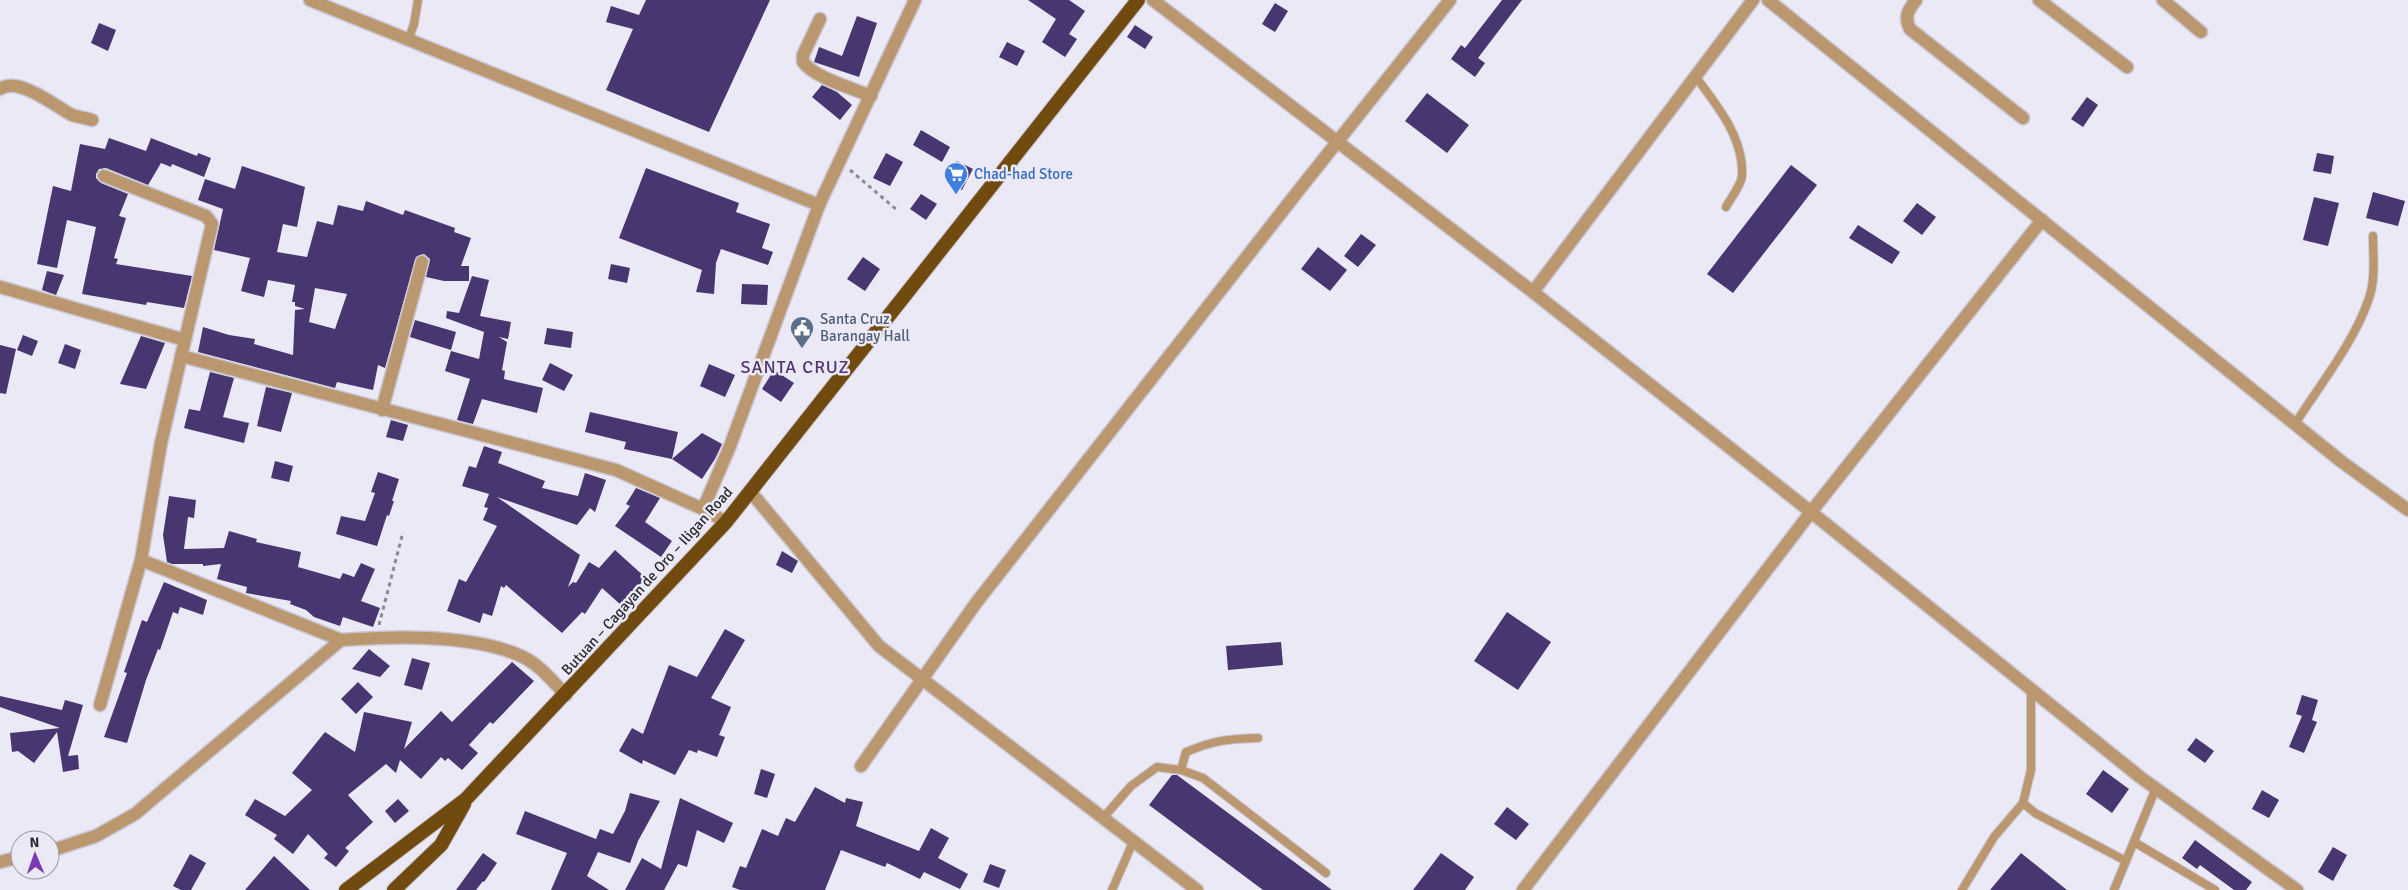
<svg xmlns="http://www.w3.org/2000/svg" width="2408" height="890" font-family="Signika,sans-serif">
<rect width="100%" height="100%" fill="#ece9f7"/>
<!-- building -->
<g fill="#47366f" fill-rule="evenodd">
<path d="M 646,0 L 770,0 L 709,132 L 606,90 L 633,29 L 606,22 L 611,6 L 639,15 Z"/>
<path d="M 1028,0 L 1069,0 L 1085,11 L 1069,34 L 1077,39 L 1065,57 L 1042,42 L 1056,19 Z"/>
<path d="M 1502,0 L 1522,0 L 1478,58 L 1485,63 L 1475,77 L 1451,59 L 1461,45 L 1465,48 Z"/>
<path d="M 1275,3 L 1288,11 L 1275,32 L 1262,24 Z"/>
<path d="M 857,16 L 877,23 L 859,77 L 814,62 L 819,47 L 842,56 Z"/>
<path d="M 99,23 L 116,30 L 108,51 L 91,43 Z"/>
<path d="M 1135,25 L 1153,37 L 1145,49 L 1127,37 Z"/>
<path d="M 1007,42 L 1025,51 L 1017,66 L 999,57 Z"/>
<path d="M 822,85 L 837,92 L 852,105 L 840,120 L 812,97 Z"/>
<path d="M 1427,93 L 1469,125 L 1447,153 L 1405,121 Z"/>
<path d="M 2087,97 L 2098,105 L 2083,127 L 2071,119 Z"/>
<path d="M 921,130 L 950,147 L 942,162 L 913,145 Z"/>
<path d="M 109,138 L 146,151 L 151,138 L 197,156 L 198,153 L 211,158 L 204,177 L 172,164 L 171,167 L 161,163 L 148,185 L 106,168 L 99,169 L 96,174 L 96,178 L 101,183 L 128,194 L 119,216 L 126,218 L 114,258 L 118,259 L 116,264 L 192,276 L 184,308 L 147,302 L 146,305 L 82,294 L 96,227 L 67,220 L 57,268 L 37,264 L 53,186 L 71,191 L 80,144 L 105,149 Z"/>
<path d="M 886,153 L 903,162 L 890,186 L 873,178 Z"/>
<path d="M 2317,153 L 2334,156 L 2331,174 L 2313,171 Z"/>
<path d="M 957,161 L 973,169 L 962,190 L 946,182 Z"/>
<path d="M 1791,165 L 1817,185 L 1733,293 L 1707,274 Z"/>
<path d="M 242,166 L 305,187 L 297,227 L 283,224 L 277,252 L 307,257 L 317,221 L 333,225 L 338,205 L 363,211 L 366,201 L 403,215 L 405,210 L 455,228 L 454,232 L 471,238 L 461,266 L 469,266 L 469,281 L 444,281 L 426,277 L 430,259 L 424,254 L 416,257 L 385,368 L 378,365 L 373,390 L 337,382 L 335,388 L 198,352 L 203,327 L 229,335 L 255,339 L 254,344 L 293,355 L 295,310 L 305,309 L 295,306 L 295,302 L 292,302 L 295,285 L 268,280 L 264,297 L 241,291 L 250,258 L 214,250 L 223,209 L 198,200 L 205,179 L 235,189 ZM 315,288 L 347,294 L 335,329 L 309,322 Z"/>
<path d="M 646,168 L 739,203 L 736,212 L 770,224 L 762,248 L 773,252 L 768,265 L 721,249 L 716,263 L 714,294 L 696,292 L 702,270 L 619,238 Z"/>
<path d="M 2373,192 L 2405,201 L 2398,226 L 2366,218 Z"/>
<path d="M 921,194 L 937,204 L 926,220 L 910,209 Z"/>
<path d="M 2314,197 L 2339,203 L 2328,246 L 2303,240 Z"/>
<path d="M 1917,203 L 1936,217 L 1922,235 L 1903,221 Z"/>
<path d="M 1858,225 L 1900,252 L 1892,264 L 1849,238 Z"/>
<path d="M 1361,234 L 1376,245 L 1358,267 L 1344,256 Z"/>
<path d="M 1318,247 L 1347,270 L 1330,291 L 1301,269 Z"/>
<path d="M 863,257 L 880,269 L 865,291 L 847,279 Z"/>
<path d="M 611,264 L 630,268 L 627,283 L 608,279 Z"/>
<path d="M 47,271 L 64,275 L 56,295 L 42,290 Z"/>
<path d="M 472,276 L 489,280 L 480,316 L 511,322 L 508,339 L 499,337 L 507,342 L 502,370 L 505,371 L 504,379 L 543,388 L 537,413 L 482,399 L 473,424 L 457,420 L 470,379 L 445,371 L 451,351 L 479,359 L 484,332 L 446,318 L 447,311 L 459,313 Z"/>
<path d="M 742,284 L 768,285 L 767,305 L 741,304 Z"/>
<path d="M 415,320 L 456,332 L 451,350 L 410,337 Z"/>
<path d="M 547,328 L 573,332 L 571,348 L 544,344 Z"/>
<path d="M 23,335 L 38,341 L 32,356 L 17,350 Z"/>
<path d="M 141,336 L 165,343 L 146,389 L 120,384 Z"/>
<path d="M 65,344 L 81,350 L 75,369 L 58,363 Z"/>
<path d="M 0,345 L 16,349 L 6,394 L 0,393 Z"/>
<path d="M 550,363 L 573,375 L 564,391 L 542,380 Z"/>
<path d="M 709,364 L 735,375 L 725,397 L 700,386 Z"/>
<path d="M 774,370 L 794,383 L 781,402 L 762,389 Z"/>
<path d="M 210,372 L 234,378 L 223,417 L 249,423 L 244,443 L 184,428 L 189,409 L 200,411 Z"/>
<path d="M 266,387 L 292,393 L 281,432 L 257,426 Z"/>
<path d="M 590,412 L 678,432 L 672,459 L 624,449 L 626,442 L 585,432 Z"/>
<path d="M 391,420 L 408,425 L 403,441 L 386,437 Z"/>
<path d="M 702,433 L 722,444 L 715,459 L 702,479 L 672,459 Z"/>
<path d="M 484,446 L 502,452 L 498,463 L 545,481 L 542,488 L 578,496 L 585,473 L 606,480 L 595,512 L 590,508 L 577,525 L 497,497 L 580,555 L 568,587 L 573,582 L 576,583 L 589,562 L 599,568 L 615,550 L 646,578 L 621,605 L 602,588 L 585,614 L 582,612 L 562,633 L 506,585 L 504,588 L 501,586 L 492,616 L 483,613 L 480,623 L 447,611 L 459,579 L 466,582 L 497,526 L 483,520 L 488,508 L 484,507 L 489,494 L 462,486 L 469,466 L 476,468 Z"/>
<path d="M 275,461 L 293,466 L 289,482 L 271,478 Z"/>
<path d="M 378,472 L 399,479 L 392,501 L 394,501 L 389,516 L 387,515 L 377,546 L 336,534 L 341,516 L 365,521 L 375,493 L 371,492 Z"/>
<path d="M 636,488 L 660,498 L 645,522 L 672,541 L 661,557 L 615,526 L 630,506 L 626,504 Z"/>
<path d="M 169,496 L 196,500 L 194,518 L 188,517 L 184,549 L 224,548 L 229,531 L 257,539 L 256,542 L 301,552 L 298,567 L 340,579 L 343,573 L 354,577 L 361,563 L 375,569 L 361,601 L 380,608 L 373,627 L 343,617 L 340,626 L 314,617 L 306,610 L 290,604 L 291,601 L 246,593 L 247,587 L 217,579 L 221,564 L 203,566 L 203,564 L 172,564 L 167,562 L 163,535 Z"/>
<path d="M 782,551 L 798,561 L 792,573 L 776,565 Z"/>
<path d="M 164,582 L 207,600 L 203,615 L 180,607 L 178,614 L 173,612 L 160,650 L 158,649 L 146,680 L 127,743 L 104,737 L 127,673 L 124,672 L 142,620 L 147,622 Z"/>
<path d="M 1507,612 L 1551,642 L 1518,690 L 1474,661 Z"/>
<path d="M 725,629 L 745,640 L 711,698 L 731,707 L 719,735 L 725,737 L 717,757 L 698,750 L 697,753 L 689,750 L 675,775 L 643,760 L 642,764 L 619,751 L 632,728 L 643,734 L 669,665 L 697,677 Z"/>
<path d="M 1281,642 L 1283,665 L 1228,670 L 1226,646 Z"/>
<path d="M 369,649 L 390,666 L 380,677 L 352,669 Z"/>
<path d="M 412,658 L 430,663 L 422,690 L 404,685 Z"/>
<path d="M 512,662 L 534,681 L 493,724 L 490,722 L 469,745 L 478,753 L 462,770 L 448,758 L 445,761 L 441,757 L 421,779 L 400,760 L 396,773 L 386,764 L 348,795 L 373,822 L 345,848 L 349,851 L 336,867 L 324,858 L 328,854 L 308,834 L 293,854 L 274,839 L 277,835 L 245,815 L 255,799 L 285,816 L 312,790 L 292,773 L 325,732 L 355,752 L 364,712 L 412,722 L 404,749 L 441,711 L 452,722 Z"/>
<path d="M 358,682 L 373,697 L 356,714 L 341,699 Z"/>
<path d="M 2302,695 L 2318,700 L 2312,720 L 2307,718 L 2317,722 L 2304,753 L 2289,747 L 2302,716 L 2296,714 Z"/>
<path d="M 0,696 L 62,710 L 65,700 L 83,705 L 68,756 L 78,755 L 79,769 L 63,772 L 57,732 L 34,763 L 18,751 L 12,752 L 10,733 L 60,728 L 0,707 Z"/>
<path d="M 2196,738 L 2214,751 L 2205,763 L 2187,750 Z"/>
<path d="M 761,769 L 775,774 L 767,798 L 754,794 Z"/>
<path d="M 2103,770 L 2129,789 L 2112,813 L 2086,794 Z"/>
<path d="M 1172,775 L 1177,775 L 1332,890 L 1263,890 L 1149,805 Z"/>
<path d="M 815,787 L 845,803 L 846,798 L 863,802 L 856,826 L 919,851 L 931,828 L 949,838 L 938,858 L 968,874 L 960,889 L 924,872 L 920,879 L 887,863 L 885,867 L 841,850 L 825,890 L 740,890 L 732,887 L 740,866 L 746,868 L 762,829 L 778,836 L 786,818 L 795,822 Z"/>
<path d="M 2262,790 L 2279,800 L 2269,818 L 2252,809 Z"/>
<path d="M 630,793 L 660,801 L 638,841 L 630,863 L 598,852 L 587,876 L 609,890 L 551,890 L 567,853 L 516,834 L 525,811 L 596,839 L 600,829 L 613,834 L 625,811 Z"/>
<path d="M 680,798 L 733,823 L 724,843 L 697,830 L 687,867 L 678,864 L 664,890 L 625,890 L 642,858 L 661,869 Z"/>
<path d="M 398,799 L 409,811 L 395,823 L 385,811 Z"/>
<path d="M 1507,807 L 1529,824 L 1516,840 L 1494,824 Z"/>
<path d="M 2195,840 L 2252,882 L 2246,890 L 2234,890 L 2200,865 L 2197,869 L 2182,858 Z"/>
<path d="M 2333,847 L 2347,855 L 2333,881 L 2318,872 Z"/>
<path d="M 483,853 L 497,863 L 484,882 L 483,881 L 476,890 L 456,890 Z"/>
<path d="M 1441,853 L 1474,877 L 1465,890 L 1413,890 Z"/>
<path d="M 2021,853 L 2067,890 L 1990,890 Z"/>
<path d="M 190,854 L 206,863 L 191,890 L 181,890 L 173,886 Z"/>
<path d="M 274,856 L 310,890 L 245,890 Z"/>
<path d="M 990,864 L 1006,870 L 999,888 L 983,882 Z"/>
</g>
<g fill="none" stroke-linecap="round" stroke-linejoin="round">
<!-- service casing -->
<g stroke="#c9c6d3" stroke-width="10">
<g id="service">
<path d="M 408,41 L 414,24 L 418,0"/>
<path d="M 1695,76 C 1717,105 1744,138 1742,176 C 1741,186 1730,199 1726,207"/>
<path d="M 2295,424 C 2319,386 2353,344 2368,301 C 2376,281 2373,257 2373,236"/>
<path d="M 1181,770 L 1186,752 C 1215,740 1227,739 1258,738"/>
<path d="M 2023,803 L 2031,770 L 2031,689"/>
<path d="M 1103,818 L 1131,786 L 1157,767 L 1181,770 L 1203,778 L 1326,873"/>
<path d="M 2134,842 L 2215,890"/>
<path d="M 1112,890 L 1133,842"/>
<path d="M 1962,890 L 1994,837 L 2023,803 L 2035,813 L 2126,861"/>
<path d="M 2114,890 L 2156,788"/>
</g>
</g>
<!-- minor casing -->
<g stroke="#c9c6d3" stroke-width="15">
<g id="minor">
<path d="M 310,0 L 819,205"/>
<path d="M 1153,0 L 1533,292 L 1811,512 L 2140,777 L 2297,890"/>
<path d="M 1768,0 L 2342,462 L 2408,510"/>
<path d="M 1916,0 C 1908,10 1904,17 1910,29 L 2023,118"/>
<path d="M 2039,0 L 2127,67"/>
<path d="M 2163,0 L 2201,32"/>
<path d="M 820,19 L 803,55 L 803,62 C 815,78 852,88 871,96"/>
<path d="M 0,89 C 18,76 55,106 72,115 C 78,117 85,118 92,120"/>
<path d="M 0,287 L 185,340"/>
<path d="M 1533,292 L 1753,0"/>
<path d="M 181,356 L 616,470 L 703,509 L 726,522"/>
<path d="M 382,410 L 422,262"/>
<path d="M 750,491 L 879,646 L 1197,890"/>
<path d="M 703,509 L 730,446 L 819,205 L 915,0"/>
<path d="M 141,560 L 341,640 C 394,636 475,634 523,657 C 540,665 553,682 566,695"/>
<path d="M 100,705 L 141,560 L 161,443 L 212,224 L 206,216 L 104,176"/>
<path d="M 861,766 L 976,603 L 1299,190 L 1450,0"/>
<path d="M 50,851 L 96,836 L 135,814 L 341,640"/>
<path d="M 0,862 L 20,857"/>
<path d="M 1523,890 L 1811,512 L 2042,220"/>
</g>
</g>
<!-- trunk casing -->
<g stroke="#c9c6d3" stroke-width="16">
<g id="trunk">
<path d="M 346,890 L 466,799 L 726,522 L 1138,0"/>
<path d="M 394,890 L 441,845 L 464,804"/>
</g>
</g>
<!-- path -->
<g stroke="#8a8891" stroke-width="3" stroke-dasharray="4 4" stroke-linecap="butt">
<path d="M 850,170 L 897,210"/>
<path d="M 379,625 L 403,532"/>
</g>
<!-- service -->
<use href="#service" stroke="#bb976f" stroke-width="8"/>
<!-- minor -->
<use href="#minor" stroke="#bb976f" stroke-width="12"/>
<!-- trunk -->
<use href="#trunk" stroke="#714a10" stroke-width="14"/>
</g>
<!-- icons -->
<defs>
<g id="supermarket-pin" transform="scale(1.25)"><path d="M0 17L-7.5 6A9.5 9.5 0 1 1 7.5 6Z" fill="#3f7fe0" stroke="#ece9f7"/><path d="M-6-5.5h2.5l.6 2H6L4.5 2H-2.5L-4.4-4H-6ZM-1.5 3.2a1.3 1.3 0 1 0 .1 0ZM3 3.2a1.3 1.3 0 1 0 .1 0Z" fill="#fff"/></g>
<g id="civic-pin" transform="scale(1.25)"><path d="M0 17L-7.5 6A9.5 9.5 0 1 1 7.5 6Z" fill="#5c6f8a" stroke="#ece9f7"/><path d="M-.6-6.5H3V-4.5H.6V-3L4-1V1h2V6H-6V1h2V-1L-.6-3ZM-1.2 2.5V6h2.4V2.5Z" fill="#fff"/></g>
</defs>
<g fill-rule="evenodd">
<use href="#supermarket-pin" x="956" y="174"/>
<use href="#civic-pin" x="802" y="328"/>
</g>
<g text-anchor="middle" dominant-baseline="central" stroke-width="5" stroke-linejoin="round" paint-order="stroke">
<!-- shop labels -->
<g font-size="15" fill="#366cbe" stroke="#ece9f7" text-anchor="start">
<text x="974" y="174">Chad-had Store</text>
</g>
<!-- service labels -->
<g font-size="15" fill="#4e5e75" stroke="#ece9f7" text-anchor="start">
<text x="820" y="319">Santa Cruz<tspan x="820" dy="17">Barangay Hall</tspan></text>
</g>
<!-- street labels -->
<g font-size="15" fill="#29282d" stroke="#ece9f7">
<text transform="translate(647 581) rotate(-48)">Butuan – Cagayan de Oro – Iligan Road</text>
</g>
<!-- quarter labels -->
<g font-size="18" letter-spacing="1" fill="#53356f" stroke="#ece9f7">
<text x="795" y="367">SANTA CRUZ</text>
</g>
</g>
<!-- north arrow -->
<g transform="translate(35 855) rotate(358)"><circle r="24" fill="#ece9f7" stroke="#9e9ca6"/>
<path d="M0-4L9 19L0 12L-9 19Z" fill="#7b3aaf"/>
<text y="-8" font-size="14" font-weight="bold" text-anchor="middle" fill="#29282d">N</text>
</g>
</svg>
